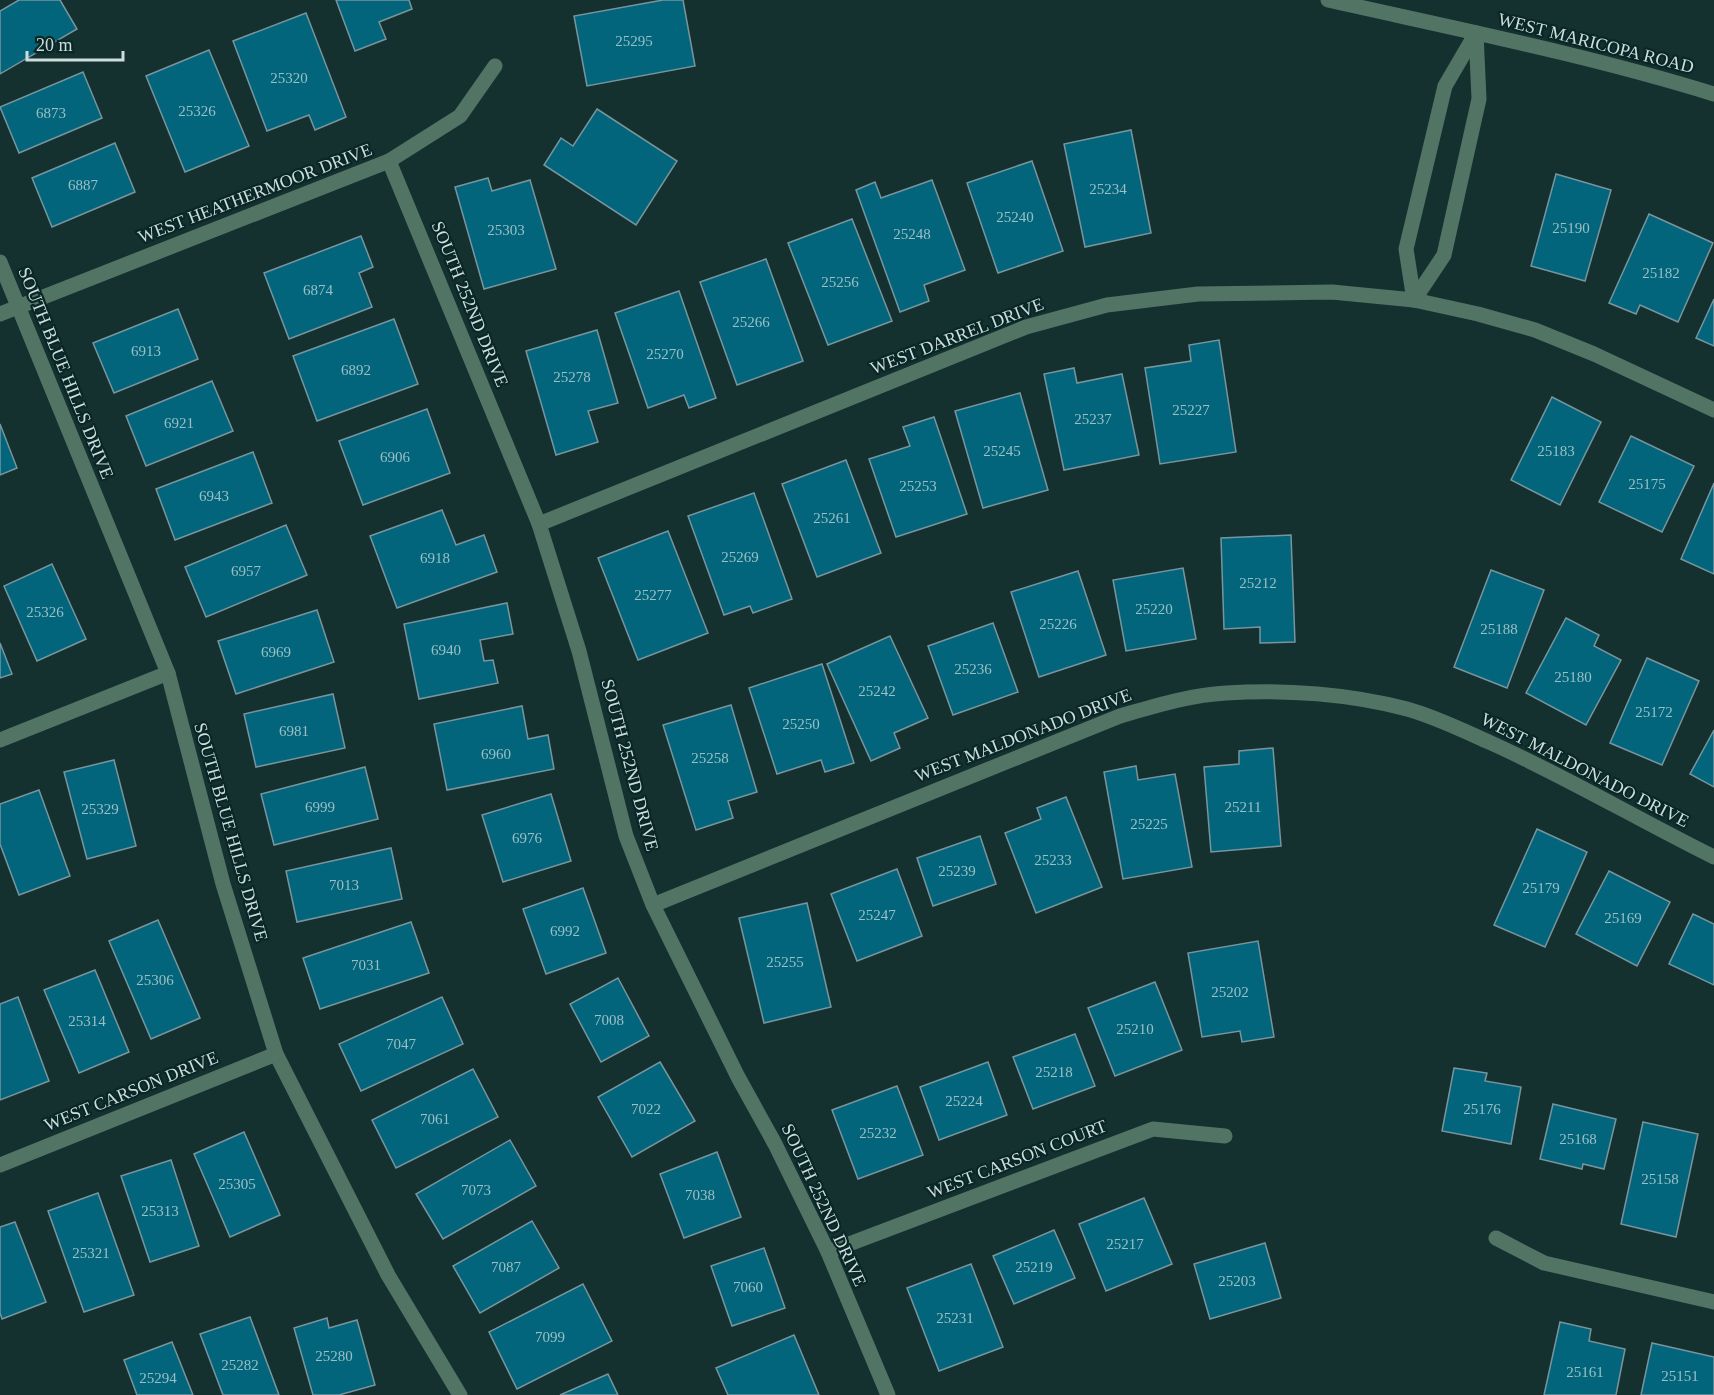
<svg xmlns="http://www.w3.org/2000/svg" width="1714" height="1395" font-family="Georgia,serif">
<rect width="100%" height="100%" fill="#14312f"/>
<!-- building -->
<g fill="#03657b" stroke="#78959e" stroke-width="1.5">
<path d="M 19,0 L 60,0 L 77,29 L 0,74 L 0,11 Z"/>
<path d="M 336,0 L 409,0 L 412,9 L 379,22 L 386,39 L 355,51 Z"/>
<path d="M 663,0 L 683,0 L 695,66 L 587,86 L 574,16 Z"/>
<path d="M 306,13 L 346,117 L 315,130 L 309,115 L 267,131 L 233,41 Z"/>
<path d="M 209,50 L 249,146 L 185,172 L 146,76 Z"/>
<path d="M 83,72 L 102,118 L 19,153 L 0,107 Z"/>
<path d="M 597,109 L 677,161 L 636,225 L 544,165 L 561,138 L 573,146 Z"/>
<path d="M 1131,130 L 1151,233 L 1085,247 L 1064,144 Z"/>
<path d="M 115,143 L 135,192 L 52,227 L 32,178 Z"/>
<path d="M 1032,161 L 1063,251 L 998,273 L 967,183 Z"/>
<path d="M 1556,174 L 1611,190 L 1585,281 L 1531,266 Z"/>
<path d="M 488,178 L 492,191 L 530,180 L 556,269 L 484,289 L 455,187 Z"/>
<path d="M 932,180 L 965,270 L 924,285 L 929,301 L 900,312 L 856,190 L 875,182 L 881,198 Z"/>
<path d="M 1649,214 L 1713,243 L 1678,322 L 1640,305 L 1636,314 L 1609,303 Z"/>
<path d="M 852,219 L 892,321 L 828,345 L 788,243 Z"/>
<path d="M 361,236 L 373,267 L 359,273 L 372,307 L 289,339 L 264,273 Z"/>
<path d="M 766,259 L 803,361 L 737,385 L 700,282 Z"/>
<path d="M 679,291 L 716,398 L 689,408 L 684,395 L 648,408 L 615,313 Z"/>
<path d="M 1714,299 L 1714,346 L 1696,338 Z"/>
<path d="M 178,309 L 198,359 L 114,393 L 93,343 Z"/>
<path d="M 394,319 L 418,384 L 317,421 L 293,356 Z"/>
<path d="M 597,330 L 618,403 L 588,411 L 598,442 L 556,455 L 526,351 Z"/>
<path d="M 1219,340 L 1236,452 L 1160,464 L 1145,368 L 1191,361 L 1189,345 Z"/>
<path d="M 1074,368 L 1077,383 L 1122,374 L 1139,455 L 1064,470 L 1044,374 Z"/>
<path d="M 212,381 L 233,431 L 146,466 L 126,416 Z"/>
<path d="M 1020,393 L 1048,490 L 983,508 L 955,411 Z"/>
<path d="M 1552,397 L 1601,422 L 1560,505 L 1511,480 Z"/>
<path d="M 427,409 L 450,473 L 363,505 L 339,441 Z"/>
<path d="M 934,417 L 967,514 L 896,537 L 869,459 L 910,446 L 903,427 Z"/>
<path d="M 0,424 L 17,468 L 0,475 Z"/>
<path d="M 1631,436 L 1694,466 L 1662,532 L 1599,502 Z"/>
<path d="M 253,452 L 272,503 L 175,540 L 156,489 Z"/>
<path d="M 846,460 L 881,553 L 817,577 L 782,484 Z"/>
<path d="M 1714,483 L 1714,574 L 1681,559 Z"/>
<path d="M 754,493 L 792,599 L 753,613 L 750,606 L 724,615 L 688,516 Z"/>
<path d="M 442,510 L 456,545 L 484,535 L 497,572 L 397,608 L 370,536 Z"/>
<path d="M 286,525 L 307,575 L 206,617 L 185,567 Z"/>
<path d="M 668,531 L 708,633 L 638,660 L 598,558 Z"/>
<path d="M 1291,535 L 1295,642 L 1260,643 L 1260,627 L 1224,629 L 1221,538 Z"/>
<path d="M 52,564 L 86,639 L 37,661 L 4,586 Z"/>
<path d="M 1183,568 L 1196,639 L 1126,651 L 1113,580 Z"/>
<path d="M 1491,570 L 1544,590 L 1507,688 L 1454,667 Z"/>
<path d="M 1078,571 L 1106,655 L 1039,677 L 1011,592 Z"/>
<path d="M 507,603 L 513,634 L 480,640 L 484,661 L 493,660 L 498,683 L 419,699 L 404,624 Z"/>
<path d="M 317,610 L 334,662 L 236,694 L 218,641 Z"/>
<path d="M 1566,618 L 1599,635 L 1594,646 L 1621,660 L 1586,725 L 1526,693 Z"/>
<path d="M 993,623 L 1018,692 L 953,715 L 928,646 Z"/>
<path d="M 890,636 L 928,718 L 894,733 L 900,748 L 871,761 L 827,664 Z"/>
<path d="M 0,643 L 12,674 L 0,678 Z"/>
<path d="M 1647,658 L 1699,681 L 1662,765 L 1610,743 Z"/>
<path d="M 822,664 L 854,763 L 825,772 L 821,760 L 777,774 L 749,688 Z"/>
<path d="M 333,694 L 345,748 L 256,767 L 244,714 Z"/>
<path d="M 731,705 L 757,792 L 728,801 L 733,818 L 696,830 L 663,725 Z"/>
<path d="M 522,706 L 528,739 L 548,735 L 554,769 L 447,790 L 434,724 Z"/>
<path d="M 1714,730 L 1714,787 L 1690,774 Z"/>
<path d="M 1273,748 L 1281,846 L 1211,852 L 1204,767 L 1239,764 L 1239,751 Z"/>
<path d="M 114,760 L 136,846 L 87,859 L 64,772 Z"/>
<path d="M 1136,766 L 1138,780 L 1175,774 L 1192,867 L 1123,879 L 1104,772 Z"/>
<path d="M 365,767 L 378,819 L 274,845 L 261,794 Z"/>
<path d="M 39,790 L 70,876 L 19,895 L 0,844 L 0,804 Z"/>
<path d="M 551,794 L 571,861 L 503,882 L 482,815 Z"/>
<path d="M 1066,797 L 1102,887 L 1036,913 L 1005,833 L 1041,819 L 1037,808 Z"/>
<path d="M 1537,829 L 1587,852 L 1545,947 L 1494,925 Z"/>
<path d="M 980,836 L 996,884 L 933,906 L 917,858 Z"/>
<path d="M 391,848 L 402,899 L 297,922 L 286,871 Z"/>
<path d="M 897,869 L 922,936 L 857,961 L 831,894 Z"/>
<path d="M 1609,871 L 1670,902 L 1637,966 L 1576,934 Z"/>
<path d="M 583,888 L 606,953 L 546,974 L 523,909 Z"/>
<path d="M 807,903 L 831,1007 L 764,1023 L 739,918 Z"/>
<path d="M 1693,914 L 1714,924 L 1714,985 L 1669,964 Z"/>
<path d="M 158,920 L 200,1018 L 151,1039 L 109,941 Z"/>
<path d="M 411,922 L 429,973 L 320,1009 L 303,958 Z"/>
<path d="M 1258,941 L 1274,1037 L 1242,1042 L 1240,1031 L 1202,1037 L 1188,953 Z"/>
<path d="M 95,970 L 129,1052 L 79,1073 L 44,990 Z"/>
<path d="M 618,978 L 649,1036 L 601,1062 L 570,1004 Z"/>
<path d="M 1155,982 L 1182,1050 L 1115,1076 L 1088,1008 Z"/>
<path d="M 18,997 L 49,1081 L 0,1100 L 0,1004 Z"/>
<path d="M 442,997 L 463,1044 L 361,1091 L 339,1044 Z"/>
<path d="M 1075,1034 L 1095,1086 L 1033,1109 L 1013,1057 Z"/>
<path d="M 660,1062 L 695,1121 L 632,1157 L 598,1097 Z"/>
<path d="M 988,1062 L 1007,1115 L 939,1140 L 920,1087 Z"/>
<path d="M 1454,1068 L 1487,1073 L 1485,1081 L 1521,1087 L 1511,1144 L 1442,1131 Z"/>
<path d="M 473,1069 L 498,1117 L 396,1168 L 372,1120 Z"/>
<path d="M 897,1086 L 923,1155 L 858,1179 L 832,1110 Z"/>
<path d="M 1553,1104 L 1616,1119 L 1604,1169 L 1583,1164 L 1582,1169 L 1540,1159 Z"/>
<path d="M 1643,1122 L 1698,1134 L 1676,1237 L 1621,1224 Z"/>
<path d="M 244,1132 L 280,1215 L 230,1237 L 194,1154 Z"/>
<path d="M 510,1140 L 536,1186 L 443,1239 L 416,1194 Z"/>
<path d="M 717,1152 L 741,1217 L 684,1238 L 660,1174 Z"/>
<path d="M 171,1160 L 199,1246 L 150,1262 L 121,1176 Z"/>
<path d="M 98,1193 L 134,1295 L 84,1312 L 48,1211 Z"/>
<path d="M 1144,1198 L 1172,1264 L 1106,1291 L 1079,1224 Z"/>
<path d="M 532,1221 L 559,1268 L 480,1313 L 453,1266 Z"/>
<path d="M 15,1222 L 46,1302 L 2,1319 L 0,1313 L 0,1227 Z"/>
<path d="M 1054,1230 L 1075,1278 L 1014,1304 L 993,1256 Z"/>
<path d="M 1265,1243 L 1281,1298 L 1210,1319 L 1194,1264 Z"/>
<path d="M 764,1248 L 785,1308 L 732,1326 L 711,1266 Z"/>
<path d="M 971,1264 L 1003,1347 L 939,1371 L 907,1288 Z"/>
<path d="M 583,1284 L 612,1341 L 517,1389 L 489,1332 Z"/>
<path d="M 250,1317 L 279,1395 L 223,1395 L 200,1334 Z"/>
<path d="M 327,1318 L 329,1328 L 357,1320 L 375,1385 L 339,1395 L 313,1395 L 294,1328 Z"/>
<path d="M 1560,1322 L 1591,1329 L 1589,1341 L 1625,1349 L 1616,1395 L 1544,1395 Z"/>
<path d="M 794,1335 L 819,1395 L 728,1395 L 716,1368 Z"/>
<path d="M 172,1342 L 193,1395 L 137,1395 L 124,1360 Z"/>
<path d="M 1652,1343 L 1714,1357 L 1714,1395 L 1641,1395 Z"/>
<path d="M 608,1374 L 618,1395 L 560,1395 Z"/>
</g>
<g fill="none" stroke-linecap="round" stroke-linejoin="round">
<!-- minor -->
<g stroke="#527464" stroke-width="15">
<path d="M 1328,0 C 1457,29 1588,55 1714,94"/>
<path d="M 389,161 L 539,524 L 579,651 L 626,836 L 653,905 L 738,1077 L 775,1144 L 828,1252 L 888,1395"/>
<path d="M 0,262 L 168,673 L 223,884 L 276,1054 L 388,1275 L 460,1395"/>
<path d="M 1414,300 L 1406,249 L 1445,86 L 1476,33"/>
<path d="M 1414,300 L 1444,255 L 1479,99 L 1476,33"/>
<path d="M 0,314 L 389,161 L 460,116 L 495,66"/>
<path d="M 539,524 L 1026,327 L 1107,305 L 1198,294 L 1332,292 L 1414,300 L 1478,314 L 1535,330 L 1594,354 L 1714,410"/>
<path d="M 0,740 L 168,673"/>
<path d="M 653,905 L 1120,716 C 1155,706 1190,695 1226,693 C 1285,689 1350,694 1407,709 C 1436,717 1464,731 1491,743 C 1567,777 1639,820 1714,857"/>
<path d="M 0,1165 L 276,1054"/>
<path d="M 1496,1238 L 1544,1263 L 1714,1302"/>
<path d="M 828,1252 L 1153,1129 L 1225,1136"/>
</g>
</g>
<g text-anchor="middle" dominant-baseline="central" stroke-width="4.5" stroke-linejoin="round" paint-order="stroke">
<!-- number labels -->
<g font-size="15" fill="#9abfc4">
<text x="634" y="41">25295</text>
<text x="289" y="78">25320</text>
<text x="197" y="111">25326</text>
<text x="51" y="113">6873</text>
<text x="83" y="185">6887</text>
<text x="1108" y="189">25234</text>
<text x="1015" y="217">25240</text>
<text x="1571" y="228">25190</text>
<text x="506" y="230">25303</text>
<text x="912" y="234">25248</text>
<text x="1661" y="273">25182</text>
<text x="840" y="282">25256</text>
<text x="318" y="290">6874</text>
<text x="751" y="322">25266</text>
<text x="146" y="351">6913</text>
<text x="665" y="354">25270</text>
<text x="356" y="370">6892</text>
<text x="572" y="377">25278</text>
<text x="1191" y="410">25227</text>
<text x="1093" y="419">25237</text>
<text x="179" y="423">6921</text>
<text x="1002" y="451">25245</text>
<text x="1556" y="451">25183</text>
<text x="395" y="457">6906</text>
<text x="1647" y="484">25175</text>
<text x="918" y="486">25253</text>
<text x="214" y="496">6943</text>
<text x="832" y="518">25261</text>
<text x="740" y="557">25269</text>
<text x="435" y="558">6918</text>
<text x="246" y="571">6957</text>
<text x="1258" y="583">25212</text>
<text x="653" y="595">25277</text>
<text x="1154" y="609">25220</text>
<text x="45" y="612">25326</text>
<text x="1058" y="624">25226</text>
<text x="1499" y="629">25188</text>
<text x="446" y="650">6940</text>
<text x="276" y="652">6969</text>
<text x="973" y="669">25236</text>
<text x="1573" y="677">25180</text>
<text x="877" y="691">25242</text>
<text x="1654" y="712">25172</text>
<text x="801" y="724">25250</text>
<text x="294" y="731">6981</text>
<text x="496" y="754">6960</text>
<text x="710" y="758">25258</text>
<text x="320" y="807">6999</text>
<text x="1243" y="807">25211</text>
<text x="100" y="809">25329</text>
<text x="1149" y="824">25225</text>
<text x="527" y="838">6976</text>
<text x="1053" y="860">25233</text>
<text x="957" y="871">25239</text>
<text x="344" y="885">7013</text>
<text x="1541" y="888">25179</text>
<text x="877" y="915">25247</text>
<text x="1623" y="918">25169</text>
<text x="565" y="931">6992</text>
<text x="785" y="962">25255</text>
<text x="366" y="965">7031</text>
<text x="155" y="980">25306</text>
<text x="1230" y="992">25202</text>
<text x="609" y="1020">7008</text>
<text x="87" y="1021">25314</text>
<text x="1135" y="1029">25210</text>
<text x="401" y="1044">7047</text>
<text x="1054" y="1072">25218</text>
<text x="964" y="1101">25224</text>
<text x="646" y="1109">7022</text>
<text x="1482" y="1109">25176</text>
<text x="435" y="1119">7061</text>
<text x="878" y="1133">25232</text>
<text x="1578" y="1139">25168</text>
<text x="1660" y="1179">25158</text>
<text x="237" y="1184">25305</text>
<text x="476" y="1190">7073</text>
<text x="700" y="1195">7038</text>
<text x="160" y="1211">25313</text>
<text x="1125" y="1244">25217</text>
<text x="91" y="1253">25321</text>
<text x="506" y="1267">7087</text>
<text x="1034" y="1267">25219</text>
<text x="1237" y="1281">25203</text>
<text x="748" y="1287">7060</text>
<text x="955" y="1318">25231</text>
<text x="550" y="1337">7099</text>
<text x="334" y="1356">25280</text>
<text x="240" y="1365">25282</text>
<text x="1585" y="1372">25161</text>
<text x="1680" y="1376">25151</text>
<text x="158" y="1378">25294</text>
</g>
<!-- street labels -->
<g font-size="18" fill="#cddddc" stroke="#092726">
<text transform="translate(1596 43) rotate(14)">WEST MARICOPA ROAD</text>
<text transform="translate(255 193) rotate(-21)">WEST HEATHERMOOR DRIVE</text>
<text transform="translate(470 304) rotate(68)">SOUTH 252ND DRIVE</text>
<text transform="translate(957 336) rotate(-21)">WEST DARREL DRIVE</text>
<text transform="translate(66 373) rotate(68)">SOUTH BLUE HILLS DRIVE</text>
<text transform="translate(1023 735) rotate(-21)">WEST MALDONADO DRIVE</text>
<text transform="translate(630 765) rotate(75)">SOUTH 252ND DRIVE</text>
<text transform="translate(1585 770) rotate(27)">WEST MALDONADO DRIVE</text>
<text transform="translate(231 832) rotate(74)">SOUTH BLUE HILLS DRIVE</text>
<text transform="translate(131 1091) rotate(-22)">WEST CARSON DRIVE</text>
<text transform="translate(1017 1159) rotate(-21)">WEST CARSON COURT</text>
<text transform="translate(824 1205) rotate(65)">SOUTH 252ND DRIVE</text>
</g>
</g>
<!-- scale -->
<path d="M27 51v9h96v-9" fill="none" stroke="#cddddc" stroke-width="3"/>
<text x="36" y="51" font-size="18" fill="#cddddc" stroke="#092726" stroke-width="4.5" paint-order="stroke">20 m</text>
</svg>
